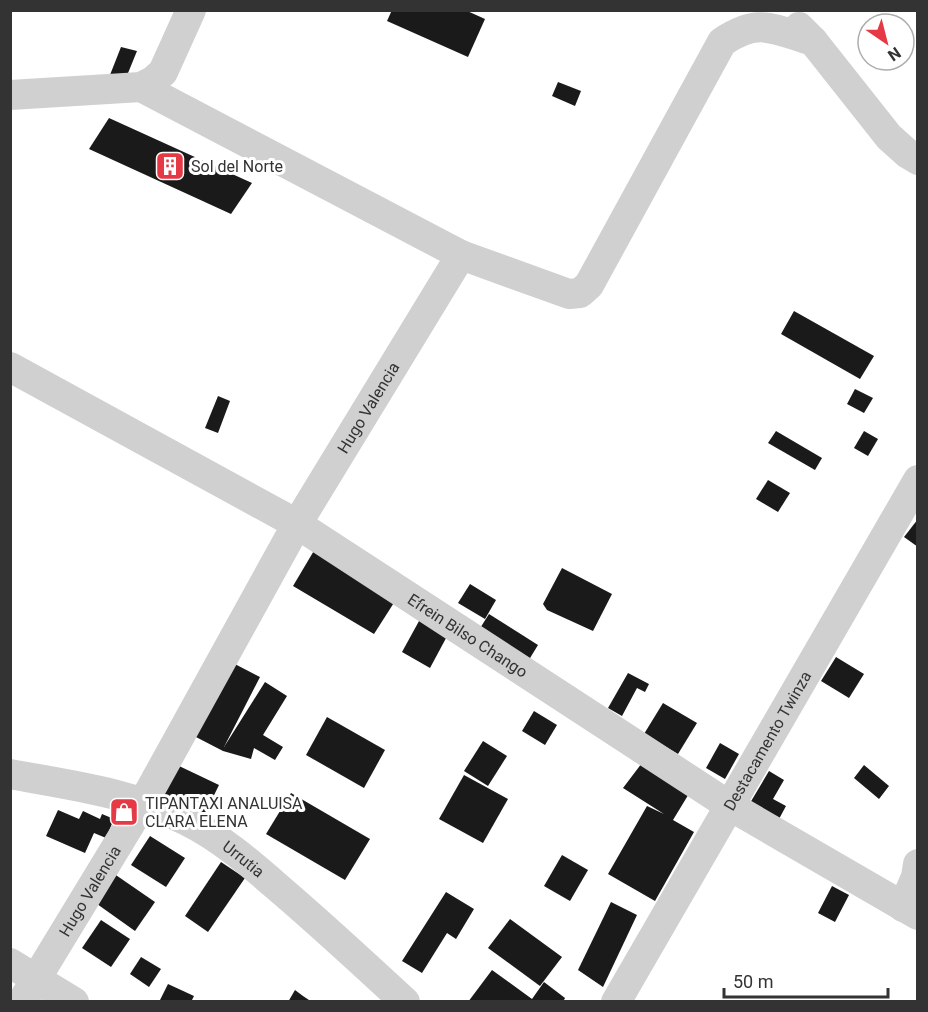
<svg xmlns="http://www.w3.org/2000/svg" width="928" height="1012" font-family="Roboto,sans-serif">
<rect width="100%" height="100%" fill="#fff"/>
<!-- building -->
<g fill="#1a1a1a">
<path d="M 392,10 L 465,10 L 485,19 L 468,57 L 387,21 Z"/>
<path d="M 121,47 L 137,51 L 126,78 L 108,80 Z"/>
<path d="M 558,82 L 581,91 L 575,106 L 552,96 Z"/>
<path d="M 109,118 L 252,183 L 231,214 L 89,149 Z"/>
<path d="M 794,311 L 874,356 L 860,379 L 781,334 Z"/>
<path d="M 855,389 L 873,398 L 864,413 L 847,404 Z"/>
<path d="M 218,396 L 230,401 L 218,433 L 205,428 Z"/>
<path d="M 776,431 L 822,458 L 815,470 L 768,443 Z"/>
<path d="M 864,431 L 878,439 L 868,456 L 854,448 Z"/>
<path d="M 768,480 L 790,493 L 778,512 L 756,499 Z"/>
<path d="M 918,519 L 918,547 L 904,537 Z"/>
<path d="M 315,549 L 397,598 L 374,634 L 293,586 Z"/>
<path d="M 562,568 L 612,594 L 593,631 L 547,610 L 543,604 Z"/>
<path d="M 470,584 L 496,600 L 485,619 L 458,603 Z"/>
<path d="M 424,612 L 452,627 L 430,668 L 402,652 Z"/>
<path d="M 489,614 L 538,645 L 527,663 L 477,633 Z"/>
<path d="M 836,657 L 864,674 L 849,698 L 821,681 Z"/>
<path d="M 231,662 L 260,677 L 224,747 L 265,682 L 287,696 L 263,735 L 283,747 L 275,760 L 254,748 L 251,759 L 223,751 L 194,736 Z"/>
<path d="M 628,673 L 649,684 L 645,692 L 637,688 L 622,716 L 608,708 Z"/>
<path d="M 663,703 L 697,723 L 678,754 L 644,734 Z"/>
<path d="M 534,711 L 557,725 L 545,745 L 522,731 Z"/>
<path d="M 327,717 L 385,750 L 364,788 L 306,755 Z"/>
<path d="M 483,741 L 507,756 L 488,786 L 464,771 Z"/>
<path d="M 720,743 L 739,754 L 725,779 L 706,768 Z"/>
<path d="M 645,759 L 690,792 L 673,820 L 694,832 L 655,901 L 608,874 L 647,806 L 664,814 L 623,788 Z"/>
<path d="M 177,765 L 219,785 L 200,824 L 158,804 Z"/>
<path d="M 864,765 L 889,786 L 879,799 L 854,778 Z"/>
<path d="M 769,771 L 784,780 L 773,799 L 786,806 L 779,819 L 750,803 Z"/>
<path d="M 464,775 L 508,799 L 483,843 L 439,819 Z"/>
<path d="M 291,793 L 370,839 L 345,880 L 266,834 Z"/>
<path d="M 58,810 L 79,819 L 83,811 L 100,819 L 102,814 L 114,819 L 106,838 L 94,833 L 85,853 L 46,836 Z"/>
<path d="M 150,836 L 185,858 L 166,887 L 131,865 Z"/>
<path d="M 562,855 L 588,870 L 570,901 L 544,886 Z"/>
<path d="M 221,862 L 245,878 L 208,932 L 185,916 Z"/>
<path d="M 110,871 L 155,902 L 135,931 L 90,899 Z"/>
<path d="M 832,886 L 849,895 L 835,922 L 818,913 Z"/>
<path d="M 446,892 L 474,909 L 456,939 L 447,933 L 422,973 L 402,961 Z"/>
<path d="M 611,902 L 637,915 L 603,987 L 578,970 Z"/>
<path d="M 510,919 L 562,957 L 540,986 L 488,948 Z"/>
<path d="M 101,920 L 130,939 L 111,967 L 82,948 Z"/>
<path d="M 141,957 L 161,969 L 149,987 L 130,974 Z"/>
<path d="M 492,970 L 532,999 L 544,982 L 565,998 L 563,1002 L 468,1002 Z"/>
<path d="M 168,984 L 194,996 L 191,1002 L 159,1002 Z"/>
<path d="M 295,990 L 303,996 L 312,1002 L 288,1002 Z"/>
</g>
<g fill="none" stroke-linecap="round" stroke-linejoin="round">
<!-- minor -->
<g stroke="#d0d0d0" stroke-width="30">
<path d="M 799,27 L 813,41 L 889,137 L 908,154 L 918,160"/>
<path d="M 141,87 L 461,255"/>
<path d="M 10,95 L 141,87 L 153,81 L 163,72 L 191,10"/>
<path id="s1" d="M 10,367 L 297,524 L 730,806 L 918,915"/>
<path id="s2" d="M 10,774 C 69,785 133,793 187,821 C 223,839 252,865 282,891 C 324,927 364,964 405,1002"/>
<path d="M 903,907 L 916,877 L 918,864"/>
<path d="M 10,963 L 74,1002"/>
<path id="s3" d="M 22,1002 L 143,803 L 297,524 L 461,255 L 569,294 L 580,293 L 589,285 L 722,42 C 759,17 773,29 813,41"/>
<path id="s4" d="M 616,1002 L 918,480"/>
</g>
</g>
<!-- icons -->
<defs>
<g id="building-square" transform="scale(1.5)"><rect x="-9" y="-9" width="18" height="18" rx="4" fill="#e63946" stroke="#fff"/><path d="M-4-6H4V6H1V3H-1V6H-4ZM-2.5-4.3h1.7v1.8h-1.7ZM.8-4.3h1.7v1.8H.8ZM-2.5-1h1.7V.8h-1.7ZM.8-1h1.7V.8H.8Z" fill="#fff"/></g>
<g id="shop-square" transform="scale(1.5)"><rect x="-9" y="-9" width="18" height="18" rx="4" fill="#e63946" stroke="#fff"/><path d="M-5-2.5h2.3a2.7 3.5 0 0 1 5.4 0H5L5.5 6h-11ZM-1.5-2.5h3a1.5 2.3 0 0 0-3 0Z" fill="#fff"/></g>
</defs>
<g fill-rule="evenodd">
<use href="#building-square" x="170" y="166"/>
<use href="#shop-square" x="124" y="812"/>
</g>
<g text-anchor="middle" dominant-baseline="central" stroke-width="6" stroke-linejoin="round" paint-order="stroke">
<!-- poi labels -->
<g font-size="16" fill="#333" stroke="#fff" text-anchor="start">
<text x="191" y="166">Sol del Norte</text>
<text x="145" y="803">TIPANTAXI ANALUISA<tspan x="145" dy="18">CLARA ELENA</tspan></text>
</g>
<!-- street labels -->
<g font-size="16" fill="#333" stroke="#fff">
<text stroke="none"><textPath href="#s3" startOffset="688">Hugo Valencia</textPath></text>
<text stroke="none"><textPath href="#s1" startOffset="531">Efrein Bilso Chango</textPath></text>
<text stroke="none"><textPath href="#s4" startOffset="302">Destacamento Twinza</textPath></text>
<text stroke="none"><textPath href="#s2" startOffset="252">Urrutia</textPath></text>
<text stroke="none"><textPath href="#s3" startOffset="130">Hugo Valencia</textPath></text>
</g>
</g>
<!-- border -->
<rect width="928" height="1012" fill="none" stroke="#333333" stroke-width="24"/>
<!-- north arrow -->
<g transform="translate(886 42) rotate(145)"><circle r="28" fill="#ffffff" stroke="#adadad" stroke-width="1.5"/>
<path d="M0-4.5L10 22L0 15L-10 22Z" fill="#e63946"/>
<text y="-9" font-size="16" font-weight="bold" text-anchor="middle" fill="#333333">N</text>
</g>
<!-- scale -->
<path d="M724 988v9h164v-9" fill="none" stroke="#333333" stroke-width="3"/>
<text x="733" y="988" font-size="18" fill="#333333" stroke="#ffffff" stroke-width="4.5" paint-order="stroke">50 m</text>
</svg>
